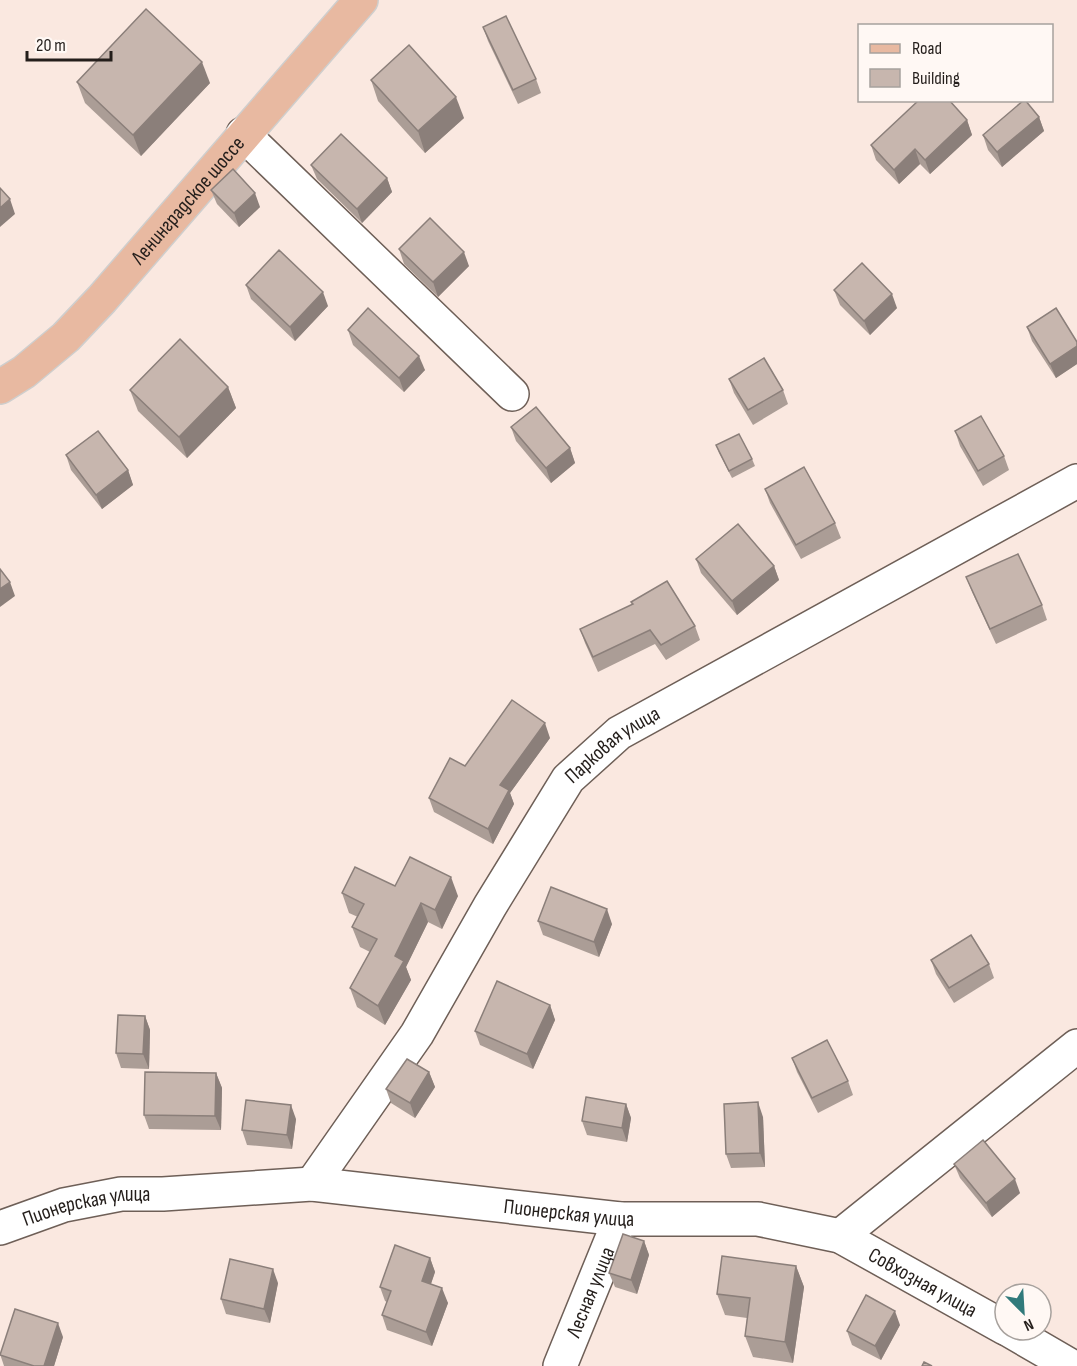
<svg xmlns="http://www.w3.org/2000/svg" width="1077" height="1366" font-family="'Sofia Sans Condensed',sans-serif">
<rect width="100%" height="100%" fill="#fae8e0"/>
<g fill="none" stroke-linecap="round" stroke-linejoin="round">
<!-- minor casing -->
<g stroke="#6e5f57" stroke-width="36">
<g id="minor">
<path d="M 243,134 L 512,394"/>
<path id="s1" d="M 312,1184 L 417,1034 L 490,906 L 568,779 L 619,733 L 1077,481"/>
<path id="s2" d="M 0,1228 L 64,1205 L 121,1194 L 163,1194 L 312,1184 L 620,1219 L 758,1219 L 840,1236 L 1005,1328"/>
<path d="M 840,1236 L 1077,1046"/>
<path d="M 1009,1330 L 1071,1366"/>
<path id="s3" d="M 560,1366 L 620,1219"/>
</g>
</g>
<!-- major casing -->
<g stroke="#cfcecd" stroke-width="36">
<g id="major">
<path id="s4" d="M 0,387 L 24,372 L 66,337 L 102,299 L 361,0"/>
</g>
</g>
<!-- minor -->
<use href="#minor" stroke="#fff" stroke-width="33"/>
<!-- major -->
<use href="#major" stroke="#e8b9a1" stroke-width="33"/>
</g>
<!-- wall -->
<g fill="#ab9d96">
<path d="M 483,27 L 536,79 L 541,93 L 518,104 L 488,41 Z"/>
<path d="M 371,80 L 464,118 L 425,153 L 378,101 Z"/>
<path d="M 77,82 L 210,83 L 141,156 L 85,103 Z"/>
<path d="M 1039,117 L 1044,131 L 1002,167 L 988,150 L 983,135 Z"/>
<path d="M 967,120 L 972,135 L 930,174 L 920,164 L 899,184 L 876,160 L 871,145 Z"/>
<path d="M 311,165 L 387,178 L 392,192 L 362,223 L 317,179 Z"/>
<path d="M 211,190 L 260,207 L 239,227 L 217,204 Z"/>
<path d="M 399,249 L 469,266 L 438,297 L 404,264 Z"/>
<path d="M 246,285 L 328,306 L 295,341 L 251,299 Z"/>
<path d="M 834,290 L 897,308 L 870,335 L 840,305 Z"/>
<path d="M 1027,327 L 1077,342 L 1077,364 L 1056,378 L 1032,341 Z"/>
<path d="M 348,330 L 425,370 L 404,392 L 353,345 Z"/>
<path d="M 729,379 L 783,390 L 788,404 L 753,425 L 734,393 Z"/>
<path d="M 228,387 L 236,408 L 187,458 L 138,411 L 130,390 Z"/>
<path d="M 511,427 L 570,448 L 575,463 L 551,483 L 516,441 Z"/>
<path d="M 955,431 L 1004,456 L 1009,470 L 983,486 L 960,446 Z"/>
<path d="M 716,445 L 752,459 L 755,466 L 732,478 L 719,453 Z"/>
<path d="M 66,455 L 128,470 L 133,485 L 102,509 L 71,470 Z"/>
<path d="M 765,489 L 835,523 L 841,538 L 801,559 L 770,503 Z"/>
<path d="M 696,559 L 774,566 L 779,580 L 737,615 L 701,573 Z"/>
<path d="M 966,577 L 1042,605 L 1047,620 L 996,644 L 972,592 Z"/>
<path d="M 631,602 L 695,626 L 700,640 L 666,660 L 655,644 L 598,672 L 585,643 L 580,629 L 632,605 Z"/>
<path d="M 550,738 L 510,793 L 514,804 L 493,844 L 434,812 L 429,798 L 465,766 Z"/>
<path d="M 395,886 L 458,896 L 442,929 L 428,922 L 406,967 L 411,980 L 385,1025 L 357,1007 L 350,988 L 370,952 L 360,947 L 352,927 L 358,917 L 349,913 L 342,893 Z"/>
<path d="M 538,921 L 612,924 L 599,957 L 543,935 Z"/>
<path d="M 931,960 L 989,964 L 994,978 L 954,1003 L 936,974 Z"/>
<path d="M 550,1005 L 555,1020 L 533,1069 L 480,1045 L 475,1031 Z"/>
<path d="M 145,1016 L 150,1030 L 149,1069 L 121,1068 L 116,1053 Z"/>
<path d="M 792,1058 L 848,1081 L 853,1095 L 818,1113 L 797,1072 Z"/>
<path d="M 429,1072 L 435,1087 L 415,1118 L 391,1103 L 386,1089 Z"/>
<path d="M 216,1073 L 222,1088 L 221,1130 L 149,1129 L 144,1115 Z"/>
<path d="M 626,1104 L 631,1118 L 627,1142 L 587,1135 L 582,1121 Z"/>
<path d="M 763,1117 L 765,1167 L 731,1168 L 726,1154 Z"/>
<path d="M 296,1119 L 292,1149 L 247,1145 L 242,1130 Z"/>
<path d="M 954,1164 L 1020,1193 L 992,1217 L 960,1178 Z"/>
<path d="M 644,1241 L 649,1255 L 637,1294 L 615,1287 L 609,1273 Z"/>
<path d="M 430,1258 L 435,1272 L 431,1284 L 448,1303 L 432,1346 L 387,1330 L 382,1315 L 387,1302 L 385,1301 L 380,1287 Z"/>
<path d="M 796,1266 L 804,1287 L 793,1363 L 753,1357 L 745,1336 L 747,1318 L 725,1315 L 717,1294 Z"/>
<path d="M 278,1283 L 270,1323 L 226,1314 L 221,1299 Z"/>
<path d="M 900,1325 L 881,1360 L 852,1345 L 847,1331 Z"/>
<path d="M 63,1337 L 54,1366 L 4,1366 L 0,1354 Z"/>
</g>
<!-- shaded-wall -->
<g fill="#8b7f7a">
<path d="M 202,62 L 210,83 L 141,156 L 133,135 Z"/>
<path d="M 456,97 L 464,118 L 425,153 L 418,131 Z"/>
<path d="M 1039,117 L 1044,131 L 1002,167 L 997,152 Z"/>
<path d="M 967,120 L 972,135 L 930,174 L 925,160 Z"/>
<path d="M 915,149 L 920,164 L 899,184 L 894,170 Z"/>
<path d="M 387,178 L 392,192 L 362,223 L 357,209 Z"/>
<path d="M 255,193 L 260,207 L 239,227 L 234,213 Z"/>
<path d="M 10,199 L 15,214 L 0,227 L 0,208 Z"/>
<path d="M 464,252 L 469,266 L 438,297 L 433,282 Z"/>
<path d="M 323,292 L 328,306 L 295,341 L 290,327 Z"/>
<path d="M 892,294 L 897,308 L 870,335 L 864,321 Z"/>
<path d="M 1077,346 L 1077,364 L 1056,378 L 1050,364 Z"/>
<path d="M 419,356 L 425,370 L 404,392 L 399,378 Z"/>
<path d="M 228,387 L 236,408 L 187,458 L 179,437 Z"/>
<path d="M 570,448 L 575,463 L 551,483 L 546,468 Z"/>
<path d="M 128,470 L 133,485 L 102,509 L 96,495 Z"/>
<path d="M 774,566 L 779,580 L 737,615 L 732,601 Z"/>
<path d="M 10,582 L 15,596 L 0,607 L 0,589 Z"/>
<path d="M 545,723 L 550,738 L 510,793 L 514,804 L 493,844 L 488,829 L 500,785 Z"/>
<path d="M 451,877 L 458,896 L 442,929 L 435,910 Z"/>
<path d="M 421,903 L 428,922 L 406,967 L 411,980 L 385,1025 L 378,1006 L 395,956 Z"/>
<path d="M 607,909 L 612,924 L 599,957 L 594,942 Z"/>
<path d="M 550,1005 L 555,1020 L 533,1069 L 527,1054 Z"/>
<path d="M 145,1016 L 150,1030 L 149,1069 L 143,1054 Z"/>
<path d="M 429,1072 L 435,1087 L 415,1118 L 410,1103 Z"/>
<path d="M 216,1073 L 222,1088 L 221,1130 L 215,1116 Z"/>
<path d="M 758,1102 L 763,1117 L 765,1167 L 760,1153 Z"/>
<path d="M 626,1104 L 631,1118 L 627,1142 L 622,1128 Z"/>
<path d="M 291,1105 L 296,1119 L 292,1149 L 287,1135 Z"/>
<path d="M 1015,1179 L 1020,1193 L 992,1217 L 986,1203 Z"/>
<path d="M 644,1241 L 649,1255 L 637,1294 L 631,1280 Z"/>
<path d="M 430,1258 L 435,1272 L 427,1295 L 422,1281 Z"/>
<path d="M 796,1266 L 804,1287 L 793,1363 L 785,1342 Z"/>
<path d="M 273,1269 L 278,1283 L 270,1323 L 264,1309 Z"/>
<path d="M 442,1288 L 448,1303 L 432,1346 L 426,1332 Z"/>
<path d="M 895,1311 L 900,1325 L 881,1360 L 875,1346 Z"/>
<path d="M 58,1323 L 63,1337 L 54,1366 L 44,1366 Z"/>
</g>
<!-- building -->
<g fill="#c7b6ae" stroke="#8b7f7a" stroke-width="1.5">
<path d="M 146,9 L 202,62 L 133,135 L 77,82 Z"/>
<path d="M 506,16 L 536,79 L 513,90 L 483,27 Z"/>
<path d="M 409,45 L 456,97 L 418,131 L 371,80 Z"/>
<path d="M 919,100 L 949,100 L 967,120 L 925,160 L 915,149 L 894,170 L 871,145 Z"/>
<path d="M 1024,100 L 1025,100 L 1039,117 L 997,152 L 983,135 Z"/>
<path d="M 341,134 L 387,178 L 357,209 L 311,165 Z"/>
<path d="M 233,169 L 255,193 L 234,213 L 211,190 Z"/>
<path d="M 0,188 L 10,199 L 0,208 Z"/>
<path d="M 430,218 L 464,252 L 433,282 L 399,249 Z"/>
<path d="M 279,250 L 323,292 L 290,327 L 246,285 Z"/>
<path d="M 862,263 L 892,294 L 864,321 L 834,290 Z"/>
<path d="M 368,308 L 419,356 L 399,378 L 348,330 Z"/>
<path d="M 1056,308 L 1077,342 L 1077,346 L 1050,364 L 1027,327 Z"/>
<path d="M 180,339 L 228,387 L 179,437 L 130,390 Z"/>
<path d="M 764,358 L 783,390 L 748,410 L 729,379 Z"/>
<path d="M 536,407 L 570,448 L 546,468 L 511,427 Z"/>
<path d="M 981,416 L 1004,456 L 978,471 L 955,431 Z"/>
<path d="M 98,431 L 128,470 L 96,495 L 66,455 Z"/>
<path d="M 739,434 L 752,459 L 729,471 L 716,445 Z"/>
<path d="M 804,467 L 835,523 L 796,545 L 765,489 Z"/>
<path d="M 738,524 L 774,566 L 732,601 L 696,559 Z"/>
<path d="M 1018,554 L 1042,605 L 990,629 L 966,577 Z"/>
<path d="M 0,569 L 10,582 L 0,589 Z"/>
<path d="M 667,581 L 695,626 L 661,645 L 650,630 L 593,657 L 580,629 L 633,604 L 631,602 Z"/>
<path d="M 512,700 L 545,723 L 500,785 L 509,790 L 488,829 L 429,798 L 450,758 L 465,766 Z"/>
<path d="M 410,857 L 451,877 L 435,910 L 421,903 L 395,956 L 404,961 L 378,1006 L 350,988 L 377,939 L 352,927 L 364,904 L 342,893 L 355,867 L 395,886 Z"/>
<path d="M 551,887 L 607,909 L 594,942 L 538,921 Z"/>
<path d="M 971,935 L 989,964 L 949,988 L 931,960 Z"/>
<path d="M 497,981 L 550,1005 L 527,1054 L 475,1031 Z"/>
<path d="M 118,1015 L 145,1016 L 143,1054 L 116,1053 Z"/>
<path d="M 827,1040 L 848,1081 L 812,1098 L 792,1058 Z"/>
<path d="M 407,1059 L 429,1072 L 410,1103 L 386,1089 Z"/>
<path d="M 145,1072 L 216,1073 L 215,1116 L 144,1115 Z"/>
<path d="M 586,1097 L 626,1104 L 622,1128 L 582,1121 Z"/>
<path d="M 246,1100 L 291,1105 L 287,1135 L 242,1130 Z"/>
<path d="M 758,1102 L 760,1153 L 726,1154 L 724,1104 Z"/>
<path d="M 983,1140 L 1015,1179 L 986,1203 L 954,1164 Z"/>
<path d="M 623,1234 L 644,1241 L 631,1280 L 609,1273 Z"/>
<path d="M 395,1245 L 430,1258 L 422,1281 L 442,1288 L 426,1332 L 382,1315 L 391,1291 L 380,1287 Z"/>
<path d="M 722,1256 L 796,1266 L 785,1342 L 745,1336 L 750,1298 L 717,1294 Z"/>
<path d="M 230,1259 L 273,1269 L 264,1309 L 221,1299 Z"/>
<path d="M 866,1295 L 895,1311 L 875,1346 L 847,1331 Z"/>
<path d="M 15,1309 L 58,1323 L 44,1366 L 34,1366 L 0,1355 Z"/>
<path d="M 924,1362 L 932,1366 L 922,1366 Z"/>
</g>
<g text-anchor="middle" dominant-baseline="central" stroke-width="5" stroke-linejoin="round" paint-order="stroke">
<!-- street labels -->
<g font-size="21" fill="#241e1b" stroke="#fff8f4">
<text stroke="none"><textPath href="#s4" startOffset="266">Ленинградское шоссе</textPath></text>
<text stroke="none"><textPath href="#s1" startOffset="536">Парковая улица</textPath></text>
<text stroke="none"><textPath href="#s2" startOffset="90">Пионерская улица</textPath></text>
<text stroke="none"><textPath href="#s2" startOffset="576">Пионерская улица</textPath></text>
<text stroke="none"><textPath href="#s2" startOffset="944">Совхозная улица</textPath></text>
<text stroke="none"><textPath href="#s3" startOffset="80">Лесная улица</textPath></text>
</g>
</g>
<!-- legend -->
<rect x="858" y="24" width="195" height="78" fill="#fff8f4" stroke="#a7a19d" stroke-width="1.5"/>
<rect x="870" y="44" width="30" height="9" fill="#e8b9a1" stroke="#a7a19d" stroke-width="1.5"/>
<text x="912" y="54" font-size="18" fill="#241e1b">Road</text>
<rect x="870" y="69" width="30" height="18" fill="#c7b6ae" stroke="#a7a19d" stroke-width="1.5"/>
<text x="912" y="84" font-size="18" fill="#241e1b">Building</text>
<!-- north arrow -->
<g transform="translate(1023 1312) rotate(156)"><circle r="28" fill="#fff8f4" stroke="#a7a19d" stroke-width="1.5"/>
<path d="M0-4.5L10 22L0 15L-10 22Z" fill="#317a7b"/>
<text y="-9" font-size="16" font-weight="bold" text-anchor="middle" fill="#241e1b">N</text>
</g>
<!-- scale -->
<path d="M27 51v9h84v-9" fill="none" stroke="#241e1b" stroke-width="3"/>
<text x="36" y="51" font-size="18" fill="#241e1b" stroke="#fff8f4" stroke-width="4.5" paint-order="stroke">20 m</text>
</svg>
